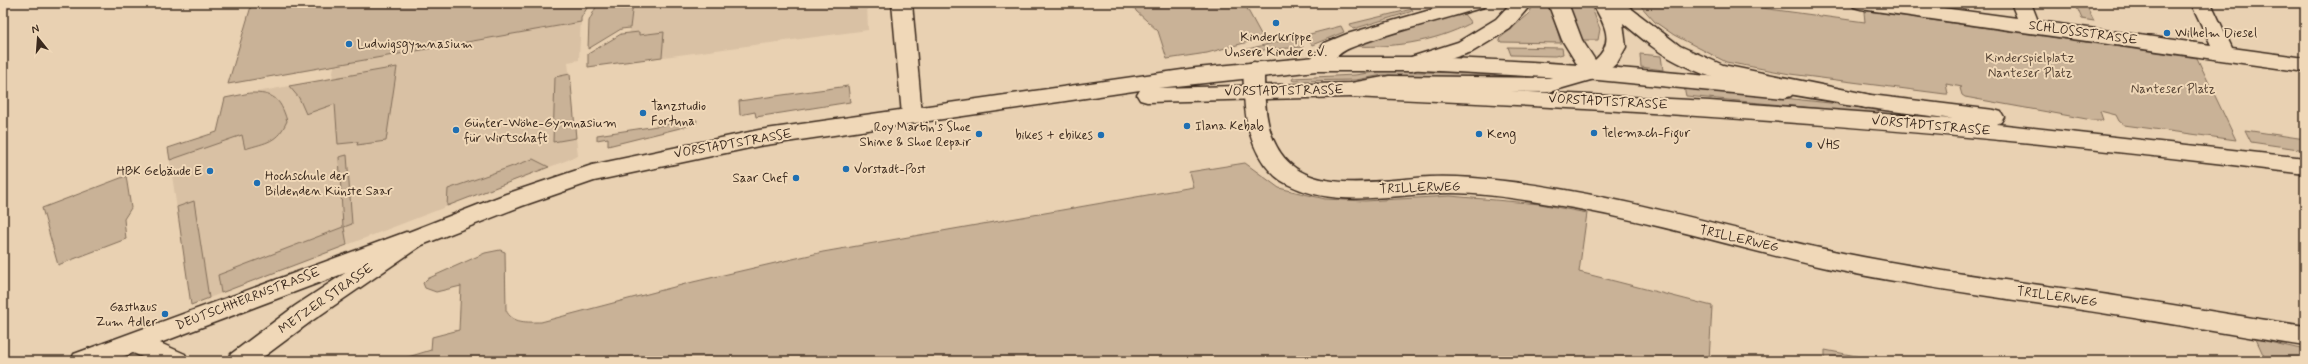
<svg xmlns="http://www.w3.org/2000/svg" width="2308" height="364" font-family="Mynerve,sans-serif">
<rect width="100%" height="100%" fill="#e9d1b2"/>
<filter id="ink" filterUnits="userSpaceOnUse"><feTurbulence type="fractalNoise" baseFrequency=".025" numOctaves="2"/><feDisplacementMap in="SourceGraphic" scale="8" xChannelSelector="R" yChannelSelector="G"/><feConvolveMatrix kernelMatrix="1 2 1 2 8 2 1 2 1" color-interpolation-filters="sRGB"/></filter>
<g filter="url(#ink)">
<!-- built -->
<g fill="#d9c1a4">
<path d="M 252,3 L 590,3 L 581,18 L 579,60 L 568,62 L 578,156 L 191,305 L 168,148 L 217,132 L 225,98 L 332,78 L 334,66 L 228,84 Z"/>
<path d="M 633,3 L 867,3 L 868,30 L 626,62 Z"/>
</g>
<!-- green -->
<g fill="#c9b297" stroke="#826e5a">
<path d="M 252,3 L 590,3 L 581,18 L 581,22 L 228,84 Z"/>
<path d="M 598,3 L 633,3 L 630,28 L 621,29 L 588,49 L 589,21 Z"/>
<path d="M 1133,3 L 1244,3 L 1263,38 L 1207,53 L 1167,59 L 1158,31 L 1136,11 Z"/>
<path d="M 1534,3 L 1549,3 L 1561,43 L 1501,42 L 1499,39 L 1529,14 Z"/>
<path d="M 1568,3 L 1590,3 L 1600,29 L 1598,40 L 1581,40 Z"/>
<path d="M 1638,3 L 1732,4 L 1865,22 L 1864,12 L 1867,11 L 2197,58 L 2236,140 L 2124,125 L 2119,121 L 2116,115 L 2100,111 L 2103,120 L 2092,120 L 1965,97 L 1962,95 L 1960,88 L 1962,87 L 1946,84 L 1948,94 L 1945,94 L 1790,74 L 1726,62 L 1674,35 L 1655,22 Z"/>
<path d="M 2075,3 L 2085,3 L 2094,21 L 2082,19 Z"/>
<path d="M 1412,9 L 1413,11 L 1353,29 L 1350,24 Z"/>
<path d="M 1463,13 L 1471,23 C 1433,43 1390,48 1348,46 Z"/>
<path d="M 1341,26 L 1344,32 L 1312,45 L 1306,35 Z"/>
<path d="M 639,32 L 639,35 L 664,32 L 662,57 L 588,67 L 588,54 L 621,34 Z"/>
<path d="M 1297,37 L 1303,47 L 1236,52 Z"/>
<path d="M 1508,47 L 1562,48 L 1563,54 L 1555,56 L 1511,55 Z"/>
<path d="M 1640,54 L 1661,56 L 1663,70 L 1641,67 Z"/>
<path d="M 397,67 L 386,141 L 357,145 L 358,142 L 338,144 L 335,104 L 306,114 L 299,98 L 289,86 Z"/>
<path d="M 1382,71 L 1499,74 L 1501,79 L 1383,75 L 1356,80 L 1294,81 L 1292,80 L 1293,78 L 1355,75 Z"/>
<path d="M 570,74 L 576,138 L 553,142 L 555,77 Z"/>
<path d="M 848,86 L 850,102 L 756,117 L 755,112 L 740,115 L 739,101 Z"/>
<path d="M 1684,87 L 1875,108 L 1879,111 L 1877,114 L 1686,96 Z"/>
<path d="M 250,93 C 273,93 280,97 287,121 C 277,143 267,142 245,149 L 242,135 L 170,160 L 168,148 L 217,132 L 225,98 Z"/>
<path d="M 697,120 L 696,124 L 608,146 L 608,138 L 597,140 L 597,135 Z"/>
<path d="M 2245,130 L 2305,139 L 2305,150 L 2251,142 Z"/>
<path d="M 347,155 L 352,224 L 344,227 L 347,245 L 221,293 L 218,275 L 343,227 L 339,157 Z"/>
<path d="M 533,159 L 549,167 L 447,206 L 448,189 Z"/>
<path d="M 1245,163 L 1279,188 L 1325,199 L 1365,201 L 1450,196 L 1540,204 L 1587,213 L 1579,272 L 1712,306 L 1709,361 L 395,361 L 431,350 L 432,337 L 459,330 L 461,286 L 436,292 L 425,288 L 423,283 L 427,279 L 485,253 L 500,250 L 505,252 L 506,310 C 512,324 528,322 541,322 L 693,282 L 823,252 L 1193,187 L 1189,172 Z"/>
<path d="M 126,176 L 131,208 L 124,219 L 126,239 L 58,265 L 42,208 Z"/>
<path d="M 194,201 L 209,298 L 191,305 L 177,207 Z"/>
<path d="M 2256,339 L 2305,350 L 2305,361 L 2285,356 L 2286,361 L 2266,361 Z"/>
<path d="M 1825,350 L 1882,361 L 1825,361 Z"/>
</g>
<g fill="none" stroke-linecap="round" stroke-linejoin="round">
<!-- street casing -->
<g stroke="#3b2a1e" stroke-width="3">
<g id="street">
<path d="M 892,3 L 912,3 L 922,115 L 919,120 L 912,122 L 905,120 L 902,115 Z"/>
<path d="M 1455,3 L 1487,3 L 1484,7 C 1439,21 1392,31 1350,48 C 1332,55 1327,74 1309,69 L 1306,64 L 1325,43 L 1347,34 Z"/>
<path d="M 1851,3 L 1906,3 L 2017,18 L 2011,3 L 2031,3 L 2038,21 L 2211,45 L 2191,3 L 2211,3 L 2232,48 L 2305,58 L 2305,72 L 1861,9 L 1854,7 Z"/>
<path d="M 1254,62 L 1261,64 L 1264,69 C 1264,106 1265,150 1300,171 C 1335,191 1391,179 1430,177 C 1454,176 1479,178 1504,181 C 1617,194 1726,229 1838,252 C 1925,270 2014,281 2102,294 C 2170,304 2237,316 2305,326 L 2305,346 C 2239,336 2174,324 2108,314 C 2019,300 1929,289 1841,271 C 1741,250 1644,218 1543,203 C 1512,198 1481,193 1450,193 C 1396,193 1337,210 1287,184 C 1255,167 1245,127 1244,93 C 1244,83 1242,73 1247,64 Z"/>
</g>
</g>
<!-- secondary casing -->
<g stroke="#3b2a1e" stroke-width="3">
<g id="secondary">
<path d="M 1412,57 C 1537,60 1660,70 1784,84 L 1791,86 L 1794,91 L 1791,96 L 1784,98 L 1598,80 L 1405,69 L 1402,64 L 1405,59 Z"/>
<path d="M 1352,83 L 1710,101 L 1953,119 L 1839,104 L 1836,99 L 1839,94 L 1846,92 L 1994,110 L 2001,112 L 2004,117 L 2001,122 L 1997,124 L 2305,158 L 2305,174 C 1988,133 1671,111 1352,97 L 1345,95 L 1342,90 L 1345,85 Z"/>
<path d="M 406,232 L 414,235 L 417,241 L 414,247 L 160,343 L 185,354 L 188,361 L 151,361 L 133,353 L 111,361 L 71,361 L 74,354 Z"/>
</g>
</g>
<!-- primary casing -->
<g stroke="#3b2a1e" stroke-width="3">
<path id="primary" d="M 1511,3 L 1532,3 L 1510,29 L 1472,52 L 1412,71 L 1316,71 L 1158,88 L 1351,83 L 1389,76 L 1549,78 L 1580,69 L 1562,40 L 1548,3 L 1568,3 L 1582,40 L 1595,60 C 1616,42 1604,23 1592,3 L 1624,3 L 1680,46 L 1723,65 L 1866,94 L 1873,96 L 1876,101 L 1873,106 L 1866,108 C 1804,93 1734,93 1677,62 C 1657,52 1640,37 1623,23 L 1626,47 L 1617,63 L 1601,77 L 1549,92 L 1389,90 L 1351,97 L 1147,102 L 1140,100 L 1137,95 L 1140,90 L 759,146 L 594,181 L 522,206 L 422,245 L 313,320 L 258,361 L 228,361 L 231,354 L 295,306 L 406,233 L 506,194 L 592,165 L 759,130 L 1196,68 L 1316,57 L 1411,57 L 1458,42 L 1496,19 Z"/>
</g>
<!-- street -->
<use href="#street" fill="#f0d8b8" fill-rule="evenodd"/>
<!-- secondary -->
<use href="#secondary" fill="#f0d8b8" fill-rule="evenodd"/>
<!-- primary -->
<use href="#primary" fill="#f0d8b8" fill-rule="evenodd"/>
</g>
</g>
<!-- markers -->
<g fill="#1f6fb2" stroke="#f0d8b8" stroke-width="1.5">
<circle cx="1276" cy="23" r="4"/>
<circle cx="2167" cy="33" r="4"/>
<circle cx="349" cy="44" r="4"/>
<circle cx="643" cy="113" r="4"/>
<circle cx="1187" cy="126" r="4"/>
<circle cx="456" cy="130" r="4"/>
<circle cx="1594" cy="133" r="4"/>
<circle cx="979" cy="134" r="4"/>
<circle cx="1479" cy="134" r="4"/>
<circle cx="1101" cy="135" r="4"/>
<circle cx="1809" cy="145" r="4"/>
<circle cx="846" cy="169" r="4"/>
<circle cx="210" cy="171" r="4"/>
<circle cx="796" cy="178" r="4"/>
<circle cx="257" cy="183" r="4"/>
<circle cx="165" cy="314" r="4"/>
</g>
<g text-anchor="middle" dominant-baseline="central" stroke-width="4" stroke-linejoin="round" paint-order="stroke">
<!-- street labels -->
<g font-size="13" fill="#3b2a1e" stroke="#f0d8b8">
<text transform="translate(2083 33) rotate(8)">SCHLOSSSTRASSE</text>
<text transform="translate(1284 91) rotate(-1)">VORSTADTSTRASSE</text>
<text transform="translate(1608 102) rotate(3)">VORSTADTSTRASSE</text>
<text transform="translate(1931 126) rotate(5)">VORSTADTSTRASSE</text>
<text transform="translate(733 144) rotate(-10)">VORSTADTSTRASSE</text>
<text transform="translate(1420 188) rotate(-2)">TRILLERWEG</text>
<text transform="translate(1739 239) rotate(13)">TRILLERWEG</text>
<text transform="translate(2057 297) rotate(8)">TRILLERWEG</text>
<text transform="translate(248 299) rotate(-21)">DEUTSCHHERRNSTRASSE</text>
<text transform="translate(326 299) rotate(-35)">METZER STRASSE</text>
</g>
<!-- poi labels -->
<g font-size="13" fill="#3b2a1e" stroke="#f0d8b8" text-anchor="start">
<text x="2175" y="33">Wilhelm Diesel</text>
<text x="1276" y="37" text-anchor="middle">Kinderkrippe<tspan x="1276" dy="15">Unsere Kinder e.V.</tspan></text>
<text x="357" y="44">Ludwigsgymnasium</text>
<text x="651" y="106">Tanzstudio<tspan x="651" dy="15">Fortuna</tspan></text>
<text x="464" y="123">Günter-Wöhe-Gymnasium<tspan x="464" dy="15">für Wirtschaft</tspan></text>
<text x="1195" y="126">Ilana Kebab</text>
<text x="971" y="127" text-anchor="end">Roy Martin's Shoe<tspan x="971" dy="15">Shine &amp; Shoe Repair</tspan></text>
<text x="1602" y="133">Telemach-Figur</text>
<text x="1487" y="134">Keng</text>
<text x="1093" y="135" text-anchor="end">bikes + ebikes</text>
<text x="1817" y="145">VHS</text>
<text x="854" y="169">Vorstadt-Post</text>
<text x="202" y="171" text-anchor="end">HBK Gebäude E</text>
<text x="265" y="176">Hochschule der<tspan x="265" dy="15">Bildenden Künste Saar</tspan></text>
<text x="788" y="178" text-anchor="end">Saar Chef</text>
<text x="157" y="307" text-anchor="end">Gasthaus<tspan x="157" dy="15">Zum Adler</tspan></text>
</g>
<!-- park labels -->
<g font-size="13" fill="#574536" stroke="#f0d8b8">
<text x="2030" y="58">Kinderspielplatz<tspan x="2030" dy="15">Nanteser Platz</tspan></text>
<text x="2173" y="89">Nanteser Platz</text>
</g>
</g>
<!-- margin -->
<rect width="2308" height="364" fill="none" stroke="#f0d8b8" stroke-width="16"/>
<rect x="8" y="8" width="2292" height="348" fill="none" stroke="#3b2a1e" stroke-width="1.5" filter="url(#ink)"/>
<!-- north arrow -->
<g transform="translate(38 38) rotate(343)" stroke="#f0d8b8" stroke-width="3" paint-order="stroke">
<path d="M0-3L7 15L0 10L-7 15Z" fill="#3b2a1e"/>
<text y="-6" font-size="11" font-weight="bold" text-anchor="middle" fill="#3b2a1e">N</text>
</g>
</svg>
